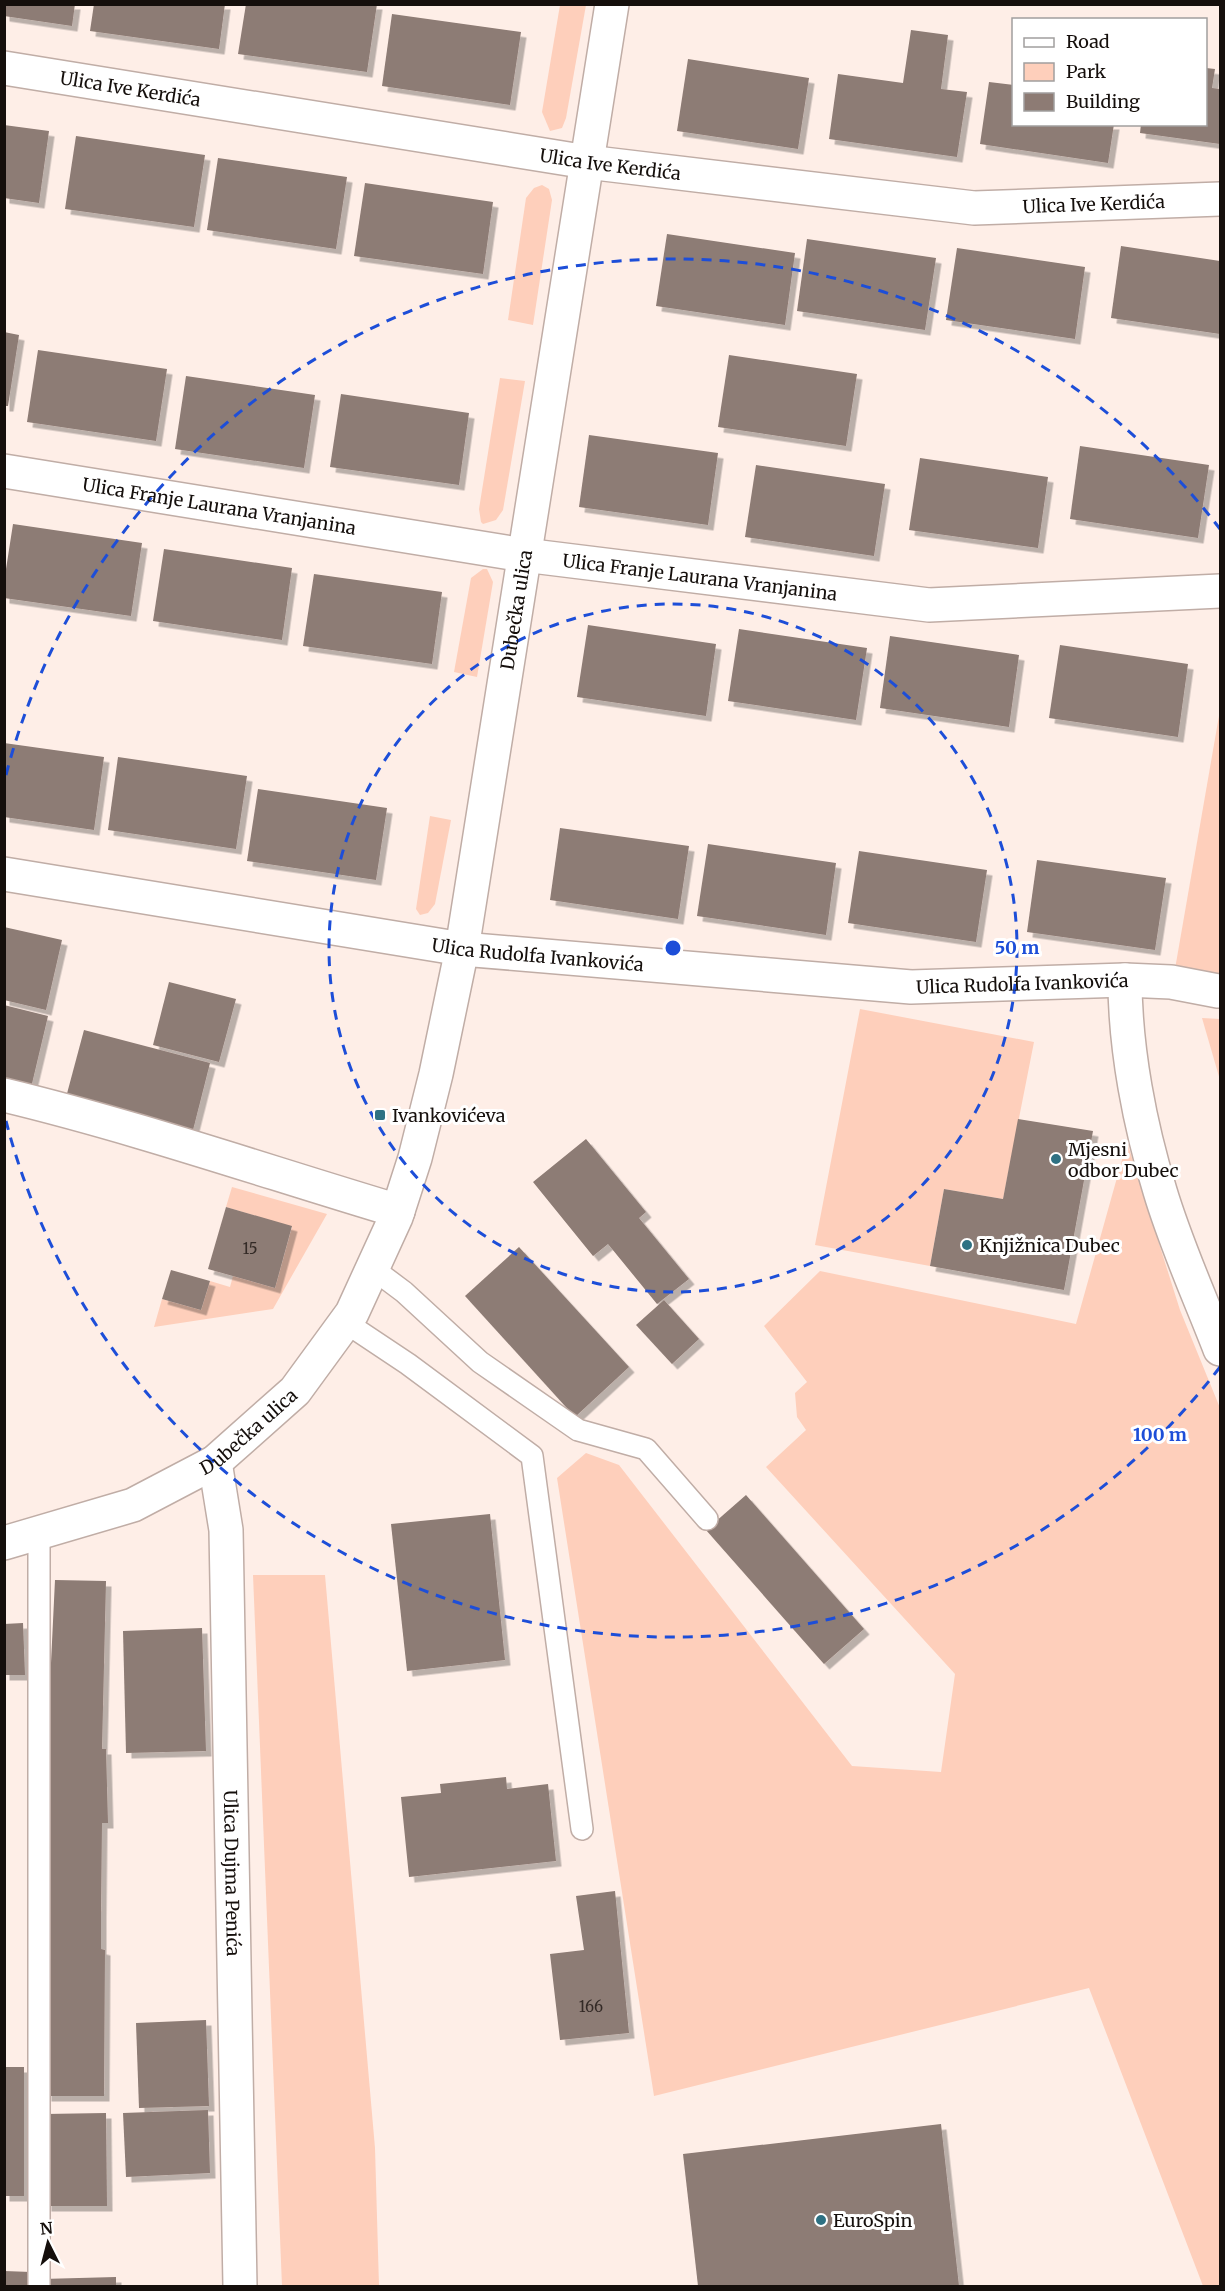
<svg xmlns="http://www.w3.org/2000/svg" width="1225" height="2291" font-family="Merriweather,serif">
<defs>
<filter id="shadow"><feDropShadow dx="5.5" dy="5.5" stdDeviation="0" flood-color="#0004"/></filter>
</defs>
<rect width="100%" height="100%" fill="#feeee7"/>
<!-- green -->
<g fill="#fecfbb">
<path d="M 560,5 L 586,5 L 566,118 L 562,128 L 550,131 L 542,112 Z"/>
<path d="M 542,185 L 549,189 L 552,200 L 533,325 L 508,320 L 526,198 L 534,188 Z"/>
<path d="M 500,378 L 525,381 L 503,510 L 496,520 L 483,524 L 481,522 L 479,509 Z"/>
<path d="M 483,569 L 487,569 L 493,582 L 477,677 L 454,672 L 471,578 Z"/>
<path d="M 1220,710 L 1220,980 L 1175,969 Z"/>
<path d="M 430,816 L 451,820 L 435,904 L 428,913 L 420,915 L 416,909 Z"/>
<path d="M 860,1009 L 1034,1042 L 1003,1199 L 944,1189 L 930,1266 L 815,1245 Z"/>
<path d="M 1202,1018 L 1220,1019 L 1220,1080 Z"/>
<path d="M 1127,1142 L 1180,1310 L 1220,1408 L 1220,2286 L 1203,2286 L 1089,1988 L 654,2096 L 557,1478 L 586,1453 L 619,1465 L 852,1766 L 941,1772 L 955,1674 L 766,1467 L 806,1430 L 797,1417 L 795,1393 L 807,1382 L 764,1326 L 820,1271 L 1076,1324 Z"/>
<path d="M 232,1187 L 327,1214 L 273,1309 L 154,1327 L 162,1299 L 201,1310 L 210,1281 L 230,1287 L 233,1276 L 275,1288 L 292,1227 L 226,1207 Z"/>
<path d="M 253,1575 L 325,1575 L 375,2148 L 379,2286 L 282,2286 Z"/>
</g>
<!-- building -->
<g fill="#8d7b74" filter="url(#shadow)">
<path d="M 4,4 L 75,4 L 72,26 L 4,16 Z"/>
<path d="M 94,4 L 225,4 L 219,49 L 90,31 Z"/>
<path d="M 246,4 L 377,4 L 367,72 L 238,54 Z"/>
<path d="M 392,14 L 521,32 L 510,105 L 382,86 Z"/>
<path d="M 911,30 L 948,35 L 941,89 L 967,92 L 957,157 L 829,139 L 838,74 L 903,83 Z"/>
<path d="M 688,59 L 809,78 L 798,149 L 677,131 Z"/>
<path d="M 1206,68 L 1215,69 L 1212,88 L 1220,89 L 1220,144 L 1140,133 L 1141,124 L 1206,124 Z"/>
<path d="M 989,82 L 1014,85 L 1014,124 L 1114,124 L 1108,163 L 980,144 Z"/>
<path d="M 4,125 L 49,131 L 39,203 L 4,198 Z"/>
<path d="M 76,136 L 205,155 L 194,227 L 65,209 Z"/>
<path d="M 218,158 L 347,177 L 336,249 L 207,230 Z"/>
<path d="M 365,183 L 493,202 L 483,274 L 354,256 Z"/>
<path d="M 667,234 L 795,253 L 785,325 L 656,306 Z"/>
<path d="M 807,239 L 936,258 L 925,330 L 797,311 Z"/>
<path d="M 1121,246 L 1220,261 L 1220,334 L 1111,318 Z"/>
<path d="M 957,248 L 1085,267 L 1075,339 L 946,320 Z"/>
<path d="M 4,332 L 19,335 L 8,406 L 4,406 Z"/>
<path d="M 38,350 L 167,369 L 156,441 L 27,422 Z"/>
<path d="M 729,355 L 857,374 L 846,446 L 718,427 Z"/>
<path d="M 186,376 L 315,395 L 304,468 L 175,449 Z"/>
<path d="M 341,394 L 469,413 L 459,485 L 330,467 Z"/>
<path d="M 589,435 L 718,453 L 708,525 L 579,507 Z"/>
<path d="M 1080,446 L 1209,465 L 1198,538 L 1070,519 Z"/>
<path d="M 920,458 L 1048,477 L 1038,548 L 909,530 Z"/>
<path d="M 756,465 L 885,484 L 874,556 L 745,537 Z"/>
<path d="M 13,524 L 142,543 L 131,616 L 4,598 L 4,582 Z"/>
<path d="M 164,549 L 292,568 L 282,640 L 153,621 Z"/>
<path d="M 314,574 L 442,592 L 432,664 L 303,646 Z"/>
<path d="M 588,625 L 716,644 L 706,716 L 577,697 Z"/>
<path d="M 739,629 L 867,648 L 856,720 L 728,701 Z"/>
<path d="M 890,636 L 1019,655 L 1009,727 L 880,708 Z"/>
<path d="M 1060,645 L 1188,664 L 1178,737 L 1049,718 Z"/>
<path d="M 4,743 L 104,757 L 94,830 L 4,817 Z"/>
<path d="M 118,757 L 247,776 L 236,849 L 108,830 Z"/>
<path d="M 258,789 L 387,808 L 376,880 L 247,861 Z"/>
<path d="M 560,828 L 689,846 L 678,919 L 550,900 Z"/>
<path d="M 708,844 L 836,863 L 826,935 L 697,916 Z"/>
<path d="M 859,851 L 987,870 L 976,942 L 848,923 Z"/>
<path d="M 1037,860 L 1166,878 L 1155,950 L 1027,932 Z"/>
<path d="M 4,927 L 62,940 L 46,1010 L 4,1000 Z"/>
<path d="M 169,982 L 236,999 L 219,1062 L 153,1045 Z"/>
<path d="M 4,1005 L 48,1016 L 30,1092 L 4,1086 Z"/>
<path d="M 84,1030 L 210,1063 L 192,1134 L 65,1101 Z"/>
<path d="M 1018,1119 L 1093,1131 L 1064,1290 L 930,1266 L 944,1189 L 1003,1199 Z"/>
<path d="M 586,1139 L 646,1212 L 639,1218 L 689,1279 L 657,1304 L 608,1244 L 593,1256 L 533,1182 Z"/>
<path d="M 226,1207 L 292,1226 L 275,1288 L 208,1269 Z"/>
<path d="M 519,1247 L 629,1367 L 575,1417 L 465,1296 Z"/>
<path d="M 171,1270 L 210,1281 L 201,1310 L 162,1299 Z"/>
<path d="M 664,1300 L 699,1339 L 672,1364 L 636,1325 Z"/>
<path d="M 746,1495 L 864,1629 L 824,1664 L 706,1530 Z"/>
<path d="M 490,1514 L 505,1660 L 407,1671 L 391,1524 Z"/>
<path d="M 55,1580 L 106,1581 L 102,1749 L 106,1749 L 108,1823 L 102,1823 L 101,1912 L 101,1949 L 105,1950 L 104,2096 L 46,2096 L 46,1912 L 51,1663 Z"/>
<path d="M 23,1623 L 25,1675 L 4,1675 L 4,1624 Z"/>
<path d="M 202,1628 L 206,1751 L 126,1753 L 123,1631 Z"/>
<path d="M 506,1777 L 507,1789 L 548,1784 L 556,1861 L 409,1877 L 401,1797 L 441,1793 L 440,1784 Z"/>
<path d="M 615,1891 L 629,2033 L 560,2040 L 550,1954 L 584,1950 L 576,1896 Z"/>
<path d="M 206,2020 L 209,2106 L 139,2108 L 136,2023 Z"/>
<rect x="4" y="2067" width="20" height="129"/>
<path d="M 208,2110 L 210,2173 L 126,2177 L 123,2113 Z"/>
<path d="M 106,2113 L 107,2206 L 46,2206 L 45,2114 Z"/>
<path d="M 941,2124 L 959,2286 L 698,2286 L 683,2154 Z"/>
<path d="M 4,2271 L 31,2272 L 30,2286 L 4,2286 Z"/>
<path d="M 116,2277 L 116,2286 L 42,2286 L 42,2279 Z"/>
</g>
<g fill="none" stroke-linecap="round" stroke-linejoin="round">
<!-- service casing -->
<g stroke="#c0ada6" stroke-width="24">
<g id="service">
<path d="M 372,1268 L 404,1292 L 480,1362 L 578,1430 L 646,1449 L 707,1519"/>
<path d="M 345,1322 L 408,1364 L 532,1456 L 582,1829"/>
<path d="M 39,2286 L 39,1534"/>
</g>
</g>
<!-- minor casing -->
<g stroke="#c0ada6" stroke-width="36">
<g id="minor">
<path id="s1" d="M 4,68 L 587,162 L 974,208 L 1220,199"/>
<path id="s2" d="M 4,471 L 524,555 L 929,605 L 1220,591"/>
<path id="s3" d="M 4,874 L 462,949 L 911,987 L 1125,980 L 1171,982 L 1218,991"/>
<path d="M 1125,980 C 1125,1049 1140,1126 1160,1191 C 1176,1245 1200,1297 1220,1349"/>
<path d="M 4,1095 C 137,1127 267,1172 398,1211"/>
<path id="s4" d="M 215,1462 L 226,1530 L 240,2286"/>
<path id="s5" d="M 4,1543 L 133,1505 L 215,1462 L 295,1391 L 352,1313 L 396,1217 L 415,1158 L 436,1074 L 462,949 L 612,4"/>
</g>
</g>
<!-- service -->
<use href="#service" stroke="#fff" stroke-width="21"/>
<!-- minor -->
<use href="#minor" stroke="#fff" stroke-width="33"/>
</g>
<!-- distance rings -->
<g fill="none" stroke="#1d4ed8" stroke-width="3" stroke-dasharray="10 8">
<circle cx="673" cy="948" r="344"/>
<path d="M1220 1367A689 689 0 0 1 6 1121M6 775A689 689 0 0 1 1220 529"/>
</g>
<!-- markers -->
<g fill="#2e7183" stroke="#fff" stroke-width="2">
<rect x="374" y="1109" width="12" height="12" rx="3"/>
<circle cx="1056" cy="1159" r="6"/>
<circle cx="967" cy="1245" r="6"/>
<circle cx="821" cy="2220" r="6"/>
</g>
<g text-anchor="middle" dominant-baseline="central" stroke-width="6" stroke-linejoin="round" paint-order="stroke">
<!-- number labels -->
<g font-size="15" fill="#332a26">
<text x="250" y="1248">15</text>
<text x="591" y="2006">166</text>
</g>
<!-- street labels -->
<g font-size="18" fill="#150f0c" stroke="#fff">
<text stroke="none"><textPath href="#s1" startOffset="128">Ulica Ive Kerdića</textPath></text>
<text stroke="none"><textPath href="#s1" startOffset="614">Ulica Ive Kerdića</textPath></text>
<text stroke="none"><textPath href="#s1" startOffset="1100">Ulica Ive Kerdića</textPath></text>
<text stroke="none"><textPath href="#s2" startOffset="218">Ulica Franje Laurana Vranjanina</textPath></text>
<text stroke="none"><textPath href="#s2" startOffset="704">Ulica Franje Laurana Vranjanina</textPath></text>
<text stroke="none"><textPath href="#s5" startOffset="1156">Dubečka ulica</textPath></text>
<text stroke="none"><textPath href="#s3" startOffset="540">Ulica Rudolfa Ivankovića</textPath></text>
<text stroke="none"><textPath href="#s3" startOffset="1026">Ulica Rudolfa Ivankovića</textPath></text>
<text stroke="none"><textPath href="#s5" startOffset="272">Dubečka ulica</textPath></text>
<text stroke="none"><textPath href="#s4" startOffset="412">Ulica Dujma Penića</textPath></text>
</g>
<!-- poi labels -->
<g font-size="18" fill="#150f0c" stroke="#fff" text-anchor="start">
<text x="392" y="1115">Ivankovićeva</text>
<text x="1068" y="1149">Mjesni<tspan x="1068" dy="21">odbor Dubec</tspan></text>
<text x="979" y="1245">Knjižnica Dubec</text>
<text x="833" y="2220">EuroSpin</text>
</g>
</g>
<circle cx="673" cy="948" r="9" fill="#1d4ed8" stroke="#fff" stroke-width="3"/>
<g font-size="18" text-anchor="middle" font-weight="bold" fill="#1d4ed8" stroke="#fff" stroke-width="6" stroke-linejoin="round" paint-order="stroke">
<text x="1017" y="954">50 m</text>
<text x="1160" y="1441">100 m</text>
</g>
<!-- border -->
<rect width="1225" height="2291" fill="none" stroke="#150f0c" stroke-width="12"/>
<!-- legend -->
<rect x="1012" y="18" width="195" height="108" fill="#ffffff" stroke="#a19f9e" stroke-width="1.5"/>
<rect x="1024" y="38" width="30" height="9" fill="#ffffff" stroke="#a19f9e" stroke-width="1.5"/>
<text x="1066" y="48" font-size="18" fill="#150f0c">Road</text>
<rect x="1024" y="63" width="30" height="18" fill="#fecfbb" stroke="#a19f9e" stroke-width="1.5"/>
<text x="1066" y="78" font-size="18" fill="#150f0c">Park</text>
<rect x="1024" y="93" width="30" height="18" fill="#8d7b74" stroke="#a19f9e" stroke-width="1.5"/>
<text x="1066" y="108" font-size="18" fill="#150f0c">Building</text>
<!-- north arrow -->
<g transform="translate(48 2243) rotate(354)" stroke="#ffffff" stroke-width="4.5" paint-order="stroke">
<path d="M0-4.5L10 22L0 15L-10 22Z" fill="#150f0c"/>
<text y="-9" font-size="16" font-weight="bold" text-anchor="middle" fill="#150f0c">N</text>
</g>
</svg>
